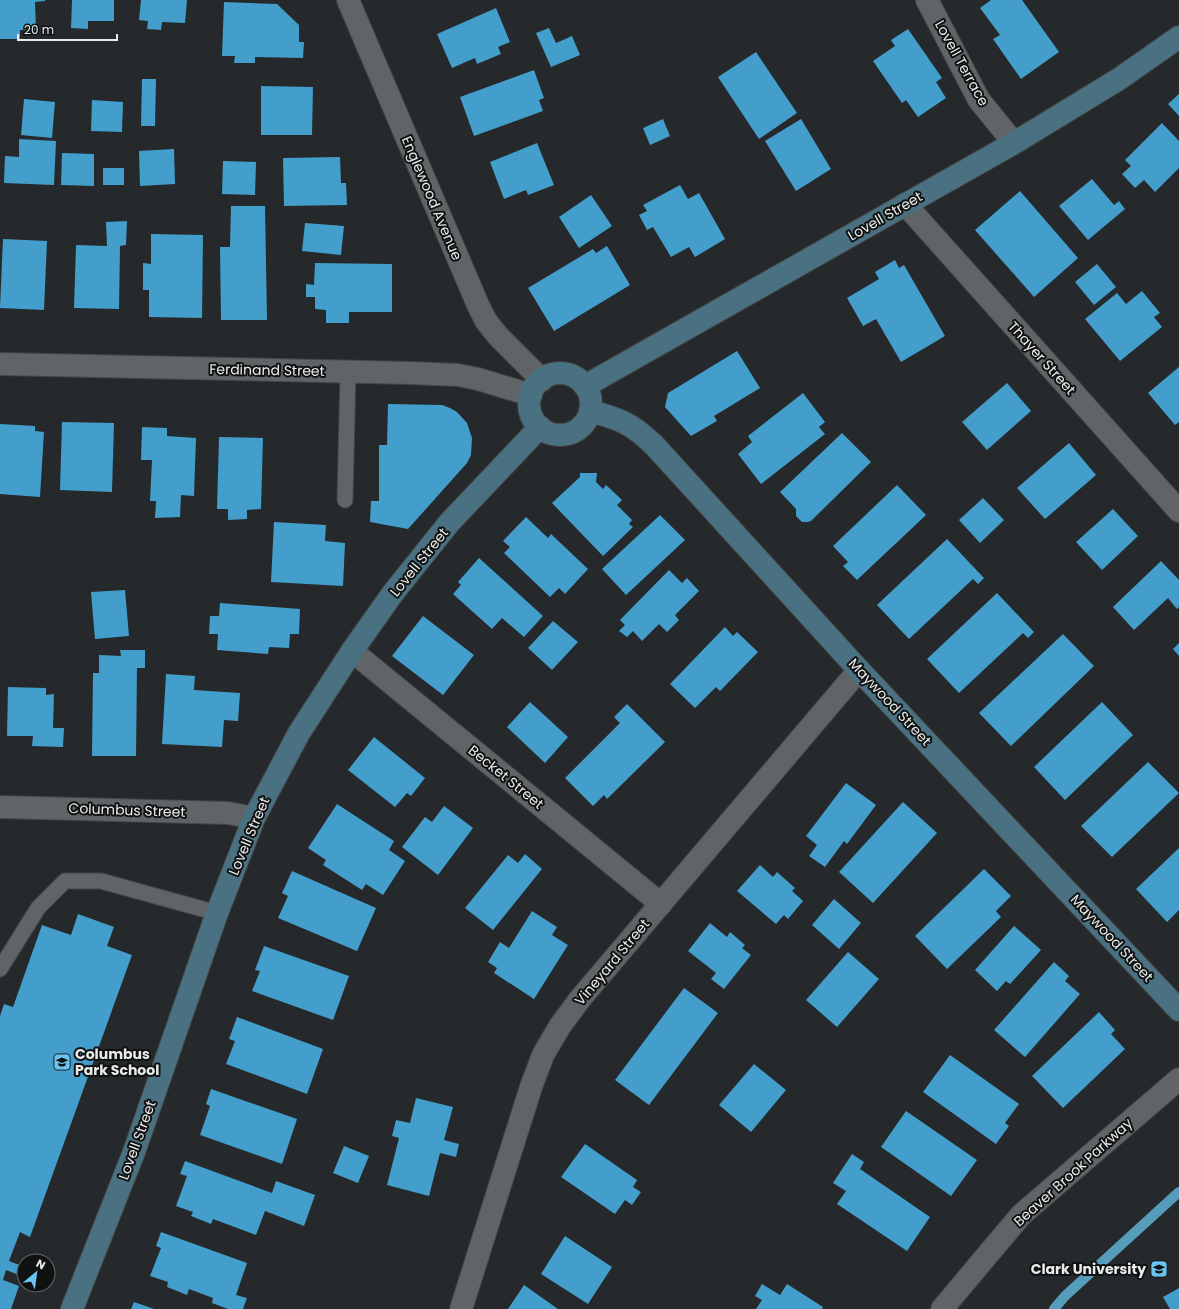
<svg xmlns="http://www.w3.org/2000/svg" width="1179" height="1309" font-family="Poppins,sans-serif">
<rect width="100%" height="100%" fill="#26292b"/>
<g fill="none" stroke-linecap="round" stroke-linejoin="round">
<!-- stream -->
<path stroke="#569dbc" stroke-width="10" d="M 1054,1309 L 1065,1296 L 1179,1192"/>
</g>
<!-- building -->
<g fill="#439ecb">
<path d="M 0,0 L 45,0 L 45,1 L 35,2 L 36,30 L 20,30 L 20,39 L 0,39 Z"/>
<path d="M 72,0 L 114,0 L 114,21 L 88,21 L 88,29 L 71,28 Z"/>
<path d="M 141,0 L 187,0 L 185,23 L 162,22 L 161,30 L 147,29 L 148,21 L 139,20 Z"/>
<path d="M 991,0 L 1022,0 L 1059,52 L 1021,79 L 993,39 L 1000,35 L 980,8 Z"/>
<path d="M 224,2 L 277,4 L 299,25 L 299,42 L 304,42 L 303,58 L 255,57 L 255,63 L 234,63 L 235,56 L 222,56 Z"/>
<path d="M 496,8 L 510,42 L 498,47 L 501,54 L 477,64 L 475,58 L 452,68 L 437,34 Z"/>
<path d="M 549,28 L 556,43 L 572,36 L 580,55 L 551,67 L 536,33 Z"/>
<path d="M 908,29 L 942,78 L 936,82 L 946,98 L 918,117 L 906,100 L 902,103 L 873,61 L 895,46 L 891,40 Z"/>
<path d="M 756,52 L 797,113 L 759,139 L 718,77 Z"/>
<path d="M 534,70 L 544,98 L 539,100 L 543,111 L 474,136 L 460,97 Z"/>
<path d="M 142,79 L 156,79 L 155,126 L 141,126 Z"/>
<path d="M 261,86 L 313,87 L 312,135 L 261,135 Z"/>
<path d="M 1179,94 L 1179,116 L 1168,104 Z"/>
<path d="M 24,99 L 55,102 L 52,138 L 21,135 Z"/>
<path d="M 92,100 L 123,102 L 122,132 L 91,131 Z"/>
<path d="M 663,119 L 670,136 L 650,145 L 643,128 Z"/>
<path d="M 801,119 L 831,169 L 796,191 L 765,141 Z"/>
<path d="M 1162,123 L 1179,141 L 1179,168 L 1155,192 L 1144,180 L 1135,188 L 1122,174 L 1131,166 L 1125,160 Z"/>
<path d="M 19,139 L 56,141 L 54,185 L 4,183 L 5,156 L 19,157 Z"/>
<path d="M 537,143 L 554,185 L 528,195 L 526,190 L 504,199 L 490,162 Z"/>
<path d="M 174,149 L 175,184 L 140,186 L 139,151 Z"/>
<path d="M 62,153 L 94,154 L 94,186 L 61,185 Z"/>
<path d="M 340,157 L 341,183 L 346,183 L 347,205 L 284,206 L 283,158 Z"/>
<path d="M 223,161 L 256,162 L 255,195 L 222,194 Z"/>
<rect x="103" y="168" width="21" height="17"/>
<path d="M 1092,179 L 1114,205 L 1119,201 L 1125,209 L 1088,240 L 1059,206 Z"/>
<path d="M 680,185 L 688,199 L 699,193 L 725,239 L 695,257 L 689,247 L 671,257 L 653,227 L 647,230 L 639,215 L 647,211 L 643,205 Z"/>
<path d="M 1020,191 L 1078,258 L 1034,297 L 975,230 Z"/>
<path d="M 591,195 L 612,226 L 579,248 L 559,217 Z"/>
<path d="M 231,206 L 265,206 L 267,320 L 221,320 L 220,247 L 230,247 Z"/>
<path d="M 127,221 L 126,245 L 120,246 L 119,309 L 74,308 L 76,245 L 107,246 L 106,222 Z"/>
<path d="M 305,223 L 344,226 L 341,255 L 302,251 Z"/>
<path d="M 151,234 L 203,235 L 202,318 L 149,317 L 149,290 L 143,290 L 143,263 L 151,264 Z"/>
<path d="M 3,239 L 47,241 L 44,310 L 0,308 Z"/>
<path d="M 607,246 L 630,285 L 554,331 L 528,288 L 593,249 L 596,253 Z"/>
<path d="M 895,260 L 899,268 L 904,265 L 945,336 L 901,362 L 876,319 L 863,326 L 847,298 L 879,279 L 875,272 Z"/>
<path d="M 315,263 L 392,264 L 392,312 L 349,312 L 349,323 L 326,323 L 326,310 L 315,309 L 315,297 L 306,297 L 306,284 L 314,285 Z"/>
<path d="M 1097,264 L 1116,287 L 1094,305 L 1075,282 Z"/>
<path d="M 1142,291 L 1160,313 L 1154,317 L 1162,327 L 1120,361 L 1085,319 L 1117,293 L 1126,304 Z"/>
<path d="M 737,351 L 760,388 L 714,416 L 717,421 L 691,436 L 665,407 L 668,393 Z"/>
<path d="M 1179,367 L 1179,422 L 1175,425 L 1148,393 Z"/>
<path d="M 1007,383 L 1031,411 L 987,450 L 962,422 Z"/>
<path d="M 803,393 L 825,422 L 819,427 L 825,434 L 761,484 L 738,454 L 752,442 L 748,436 Z"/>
<path d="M 388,404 L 442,405 L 450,408 L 457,412 L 467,423 L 472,438 L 471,455 L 467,463 L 408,529 L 370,522 L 371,501 L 379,501 L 379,445 L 387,445 Z"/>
<path d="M 62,422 L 114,423 L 112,492 L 60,490 Z"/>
<path d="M 0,424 L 35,426 L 35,431 L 44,432 L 40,497 L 0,494 Z"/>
<path d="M 142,427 L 167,428 L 167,436 L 196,438 L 194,496 L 181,495 L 180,517 L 155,518 L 156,501 L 150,501 L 152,460 L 141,460 Z"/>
<path d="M 842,433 L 871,462 L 811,521 L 807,522 L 802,522 L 796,516 L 796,509 L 780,492 Z"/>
<path d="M 219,437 L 263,438 L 261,509 L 247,510 L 247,519 L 228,520 L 228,509 L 217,509 Z"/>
<path d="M 1069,443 L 1096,475 L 1045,519 L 1017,488 Z"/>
<path d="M 580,473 L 597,473 L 596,482 L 603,489 L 606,485 L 622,500 L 617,505 L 632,520 L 629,524 L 633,527 L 603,556 L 552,503 L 580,477 Z"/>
<path d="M 897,485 L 926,515 L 857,580 L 843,566 L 848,562 L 833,546 Z"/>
<path d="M 983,498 L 1004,520 L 980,543 L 959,520 Z"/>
<path d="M 1113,509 L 1138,536 L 1102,570 L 1076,542 Z"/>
<path d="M 660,515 L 685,540 L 626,595 L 602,569 Z"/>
<path d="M 526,517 L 548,538 L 551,534 L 588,569 L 565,594 L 559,588 L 550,597 L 504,553 L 510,547 L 503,541 Z"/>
<path d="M 274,522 L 326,525 L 325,541 L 345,543 L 343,586 L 271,582 Z"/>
<path d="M 947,539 L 984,578 L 978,584 L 973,579 L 909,639 L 877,605 Z"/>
<path d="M 479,558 L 543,616 L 524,637 L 502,618 L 492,629 L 453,594 L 461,585 L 458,582 Z"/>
<path d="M 1161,561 L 1179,580 L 1179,607 L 1177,609 L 1168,598 L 1134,630 L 1113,607 Z"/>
<path d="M 669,570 L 682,583 L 687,578 L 699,591 L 675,615 L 679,620 L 667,632 L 659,624 L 642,641 L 633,631 L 627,637 L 619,631 L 625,625 L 620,620 Z"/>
<path d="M 125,590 L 129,636 L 95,639 L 91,592 Z"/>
<path d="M 997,593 L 1034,632 L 1028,638 L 1023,633 L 959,693 L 927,659 Z"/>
<path d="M 220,603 L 300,609 L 299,634 L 290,634 L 289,648 L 269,647 L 268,654 L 217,650 L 218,634 L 209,634 L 210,616 L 219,616 Z"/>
<path d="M 423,616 L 474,655 L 443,695 L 392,656 Z"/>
<path d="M 553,621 L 578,642 L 552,670 L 528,648 Z"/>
<path d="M 725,627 L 733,636 L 737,632 L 758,652 L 720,691 L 716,687 L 695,708 L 670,684 Z"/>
<path d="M 1063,634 L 1094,666 L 1011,746 L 979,713 Z"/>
<path d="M 1179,643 L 1179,656 L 1173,649 Z"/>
<path d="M 120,650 L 145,650 L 145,668 L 137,668 L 136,756 L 92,756 L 93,673 L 99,673 L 99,655 L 121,656 Z"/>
<path d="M 166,674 L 195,676 L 194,690 L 240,693 L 238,721 L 224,720 L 222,747 L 162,744 Z"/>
<path d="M 8,687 L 46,688 L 46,695 L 54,694 L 53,728 L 64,728 L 63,747 L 32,746 L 33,736 L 7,736 Z"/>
<path d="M 530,702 L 568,737 L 545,763 L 507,727 Z"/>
<path d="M 1102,702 L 1133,735 L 1065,800 L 1034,767 Z"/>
<path d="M 627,704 L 665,742 L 607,799 L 604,795 L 593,806 L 565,778 L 620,723 L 614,717 Z"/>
<path d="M 374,737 L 425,778 L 411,796 L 407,793 L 395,807 L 348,770 Z"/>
<path d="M 1148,762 L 1179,793 L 1112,857 L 1081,826 Z"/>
<path d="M 846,783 L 876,805 L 847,844 L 844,841 L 825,867 L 809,856 L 817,845 L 806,836 Z"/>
<path d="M 903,802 L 937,833 L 873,903 L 839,872 Z"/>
<path d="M 337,804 L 394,841 L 389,850 L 405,861 L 383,895 L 366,884 L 362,890 L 323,865 L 326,860 L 308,848 Z"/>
<path d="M 444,806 L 473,828 L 438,875 L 402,847 L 425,817 L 432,822 Z"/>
<path d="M 1179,848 L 1179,910 L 1167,922 L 1136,889 Z"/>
<path d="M 525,854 L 542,869 L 493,930 L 465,908 L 508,855 L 518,863 Z"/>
<path d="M 760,865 L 773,877 L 777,872 L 795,888 L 792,891 L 803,901 L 788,919 L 784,915 L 776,924 L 737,891 Z"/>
<path d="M 984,869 L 1011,896 L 996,911 L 1001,917 L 947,969 L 915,936 Z"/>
<path d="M 292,871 L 376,908 L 357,951 L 278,918 L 288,896 L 282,893 Z"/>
<path d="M 834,899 L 861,923 L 839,949 L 812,925 Z"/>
<path d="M 532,911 L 557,927 L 552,935 L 568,945 L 534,999 L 494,973 L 497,968 L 488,962 L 500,942 L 509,948 Z"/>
<path d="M 78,914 L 114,927 L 107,946 L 132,955 L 30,1237 L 20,1232 L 9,1261 L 22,1266 L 19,1275 L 6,1270 L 3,1280 L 19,1286 L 11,1309 L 0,1309 L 0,1016 L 4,1004 L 13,1007 L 42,925 L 71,935 Z"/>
<path d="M 710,923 L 727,937 L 730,932 L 745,945 L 742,948 L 751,955 L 724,989 L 711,979 L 716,973 L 688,951 Z"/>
<path d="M 1014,926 L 1041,950 L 1010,984 L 1006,981 L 997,991 L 975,970 Z"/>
<path d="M 264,946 L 349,976 L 333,1020 L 252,991 L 260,971 L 255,970 Z"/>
<path d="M 848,952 L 879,979 L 837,1027 L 806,1000 Z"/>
<path d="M 1054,962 L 1069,976 L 1065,981 L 1080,994 L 1025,1057 L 994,1030 Z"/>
<path d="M 684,988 L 718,1013 L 649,1105 L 615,1080 Z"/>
<path d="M 1099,1012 L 1115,1030 L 1111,1034 L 1125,1049 L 1063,1108 L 1032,1076 Z"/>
<path d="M 237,1017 L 323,1049 L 307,1094 L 226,1064 L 235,1041 L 229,1039 Z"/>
<path d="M 950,1055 L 1019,1104 L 1005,1123 L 1009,1126 L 996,1144 L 923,1092 Z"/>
<path d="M 754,1064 L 786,1090 L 751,1132 L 719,1105 Z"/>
<path d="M 211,1089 L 297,1119 L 282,1164 L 200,1135 L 210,1106 L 206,1104 Z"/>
<path d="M 416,1098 L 453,1107 L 444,1140 L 459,1144 L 456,1157 L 440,1153 L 429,1196 L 387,1185 L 399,1138 L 392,1136 L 396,1120 L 410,1123 Z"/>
<path d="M 906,1111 L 977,1160 L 951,1196 L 881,1147 Z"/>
<path d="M 585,1144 L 637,1180 L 633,1187 L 641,1192 L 632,1205 L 625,1200 L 615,1214 L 561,1177 Z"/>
<path d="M 344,1146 L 369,1156 L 358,1183 L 333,1173 Z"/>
<path d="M 852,1154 L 864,1162 L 860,1169 L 930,1217 L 907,1251 L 837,1204 L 846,1191 L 833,1183 Z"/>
<path d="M 185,1161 L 272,1193 L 276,1181 L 315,1195 L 304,1226 L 265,1211 L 256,1235 L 213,1219 L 211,1224 L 191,1216 L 193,1212 L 176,1206 L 187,1176 L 180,1174 Z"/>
<path d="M 161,1232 L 247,1263 L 236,1295 L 247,1298 L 243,1309 L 228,1309 L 212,1303 L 213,1298 L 189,1289 L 187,1295 L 167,1287 L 168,1282 L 150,1276 L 161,1248 L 156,1246 Z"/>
<path d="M 565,1236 L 612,1267 L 588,1304 L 541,1274 Z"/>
<path d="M 762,1284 L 780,1295 L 787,1284 L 823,1307 L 822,1309 L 756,1309 L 762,1300 L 755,1296 Z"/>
<path d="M 524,1285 L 558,1309 L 508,1309 Z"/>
<path d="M 1179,1288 L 1179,1309 L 1170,1309 L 1163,1297 Z"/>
<path d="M 134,1302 L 154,1309 L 131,1309 Z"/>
</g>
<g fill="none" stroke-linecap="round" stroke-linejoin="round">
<!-- lane casing -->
<g stroke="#434647" stroke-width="17">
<g id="lane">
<path d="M 345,500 L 348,372"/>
<path d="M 0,969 L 38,908 L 65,881 L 101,881 L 217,913"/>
</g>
</g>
<!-- street casing -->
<g stroke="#434647" stroke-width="24">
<g id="street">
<path d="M 348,0 L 478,305 L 486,321 L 498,336 L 542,380"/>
<path d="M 927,0 L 979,100 L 1014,143"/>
<path d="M 905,204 L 1179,511"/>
<path d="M 0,364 L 411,373 L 458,375 L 478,379 L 531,395"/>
<path d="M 352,651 L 661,904"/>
<path d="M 0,807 L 228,813 L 254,818"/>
<path d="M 461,1309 L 531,1087 L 543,1055 L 560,1026 L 580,999 L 859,670"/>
<path d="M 942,1309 L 1021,1215 L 1179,1079"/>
</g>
</g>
<!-- secondary casing -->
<g stroke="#434647" stroke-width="24">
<g id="secondary">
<circle cx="560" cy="404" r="31"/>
<path d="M 585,386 L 1014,143 L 1119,79 L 1179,37"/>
<path d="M 590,411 C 620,419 631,423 654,445 L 859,670 L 1179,1010"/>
<path d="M 72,1309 L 134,1152 L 217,913 L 254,818 L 299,733 L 352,651 L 393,593 L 449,523 L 540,427"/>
</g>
</g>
<!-- lane -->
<use href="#lane" stroke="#616466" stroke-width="15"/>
<!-- street -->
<use href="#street" stroke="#616466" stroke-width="22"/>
<!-- secondary -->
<use href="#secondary" stroke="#4a7181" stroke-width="22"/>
</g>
<!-- icons -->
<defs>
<g id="school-square" transform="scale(0.9)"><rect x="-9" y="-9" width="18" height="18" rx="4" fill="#6bc3f2" stroke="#101212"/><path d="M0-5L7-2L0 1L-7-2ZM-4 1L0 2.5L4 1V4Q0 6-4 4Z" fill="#111"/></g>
<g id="university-square" transform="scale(0.9)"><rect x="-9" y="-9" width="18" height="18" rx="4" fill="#6bc3f2" stroke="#101212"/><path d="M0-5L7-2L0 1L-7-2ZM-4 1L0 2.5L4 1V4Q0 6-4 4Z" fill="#111"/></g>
</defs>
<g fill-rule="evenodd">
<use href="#school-square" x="62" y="1062"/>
<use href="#university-square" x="1159" y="1269"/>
</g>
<g text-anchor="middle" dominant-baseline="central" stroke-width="4" stroke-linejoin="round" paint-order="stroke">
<!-- street labels -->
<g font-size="14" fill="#e9ebec" stroke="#101212">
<text transform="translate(962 63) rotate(61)">Lovell Terrace</text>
<text transform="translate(432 198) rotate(67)">Englewood Avenue</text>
<text transform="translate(885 216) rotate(-30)">Lovell Street</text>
<text transform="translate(1042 358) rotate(48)">Thayer Street</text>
<text transform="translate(267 370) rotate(1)">Ferdinand Street</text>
<text transform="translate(419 562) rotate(-51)">Lovell Street</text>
<text transform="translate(890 702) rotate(47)">Maywood Street</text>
<text transform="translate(506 777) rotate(39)">Becket Street</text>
<text transform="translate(127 810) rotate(2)">Columbus Street</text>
<text transform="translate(249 836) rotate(-67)">Lovell Street</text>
<text transform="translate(1112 938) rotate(47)">Maywood Street</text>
<text transform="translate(612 962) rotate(-50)">Vineyard Street</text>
<text transform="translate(137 1140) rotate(-70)">Lovell Street</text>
<text transform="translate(1073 1172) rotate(-42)">Beaver Brook Parkway</text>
</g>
<!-- poi labels -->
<g font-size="14" font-weight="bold" fill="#e9ebec" stroke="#101212" text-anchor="start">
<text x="75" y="1054">Columbus<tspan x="75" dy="16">Park School</tspan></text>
<text x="1146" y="1269" text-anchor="end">Clark University</text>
</g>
</g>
<!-- north arrow -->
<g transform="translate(36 1273) rotate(29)"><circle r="19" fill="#101212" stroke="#676969"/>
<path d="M0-3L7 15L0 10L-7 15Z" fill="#6bc3f2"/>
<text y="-6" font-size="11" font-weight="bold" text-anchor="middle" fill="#e9ebec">N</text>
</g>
<!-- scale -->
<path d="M18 34v6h99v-6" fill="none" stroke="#e9ebec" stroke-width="2"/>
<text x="24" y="34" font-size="12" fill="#e9ebec" stroke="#101212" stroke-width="3" paint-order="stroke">20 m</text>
</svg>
